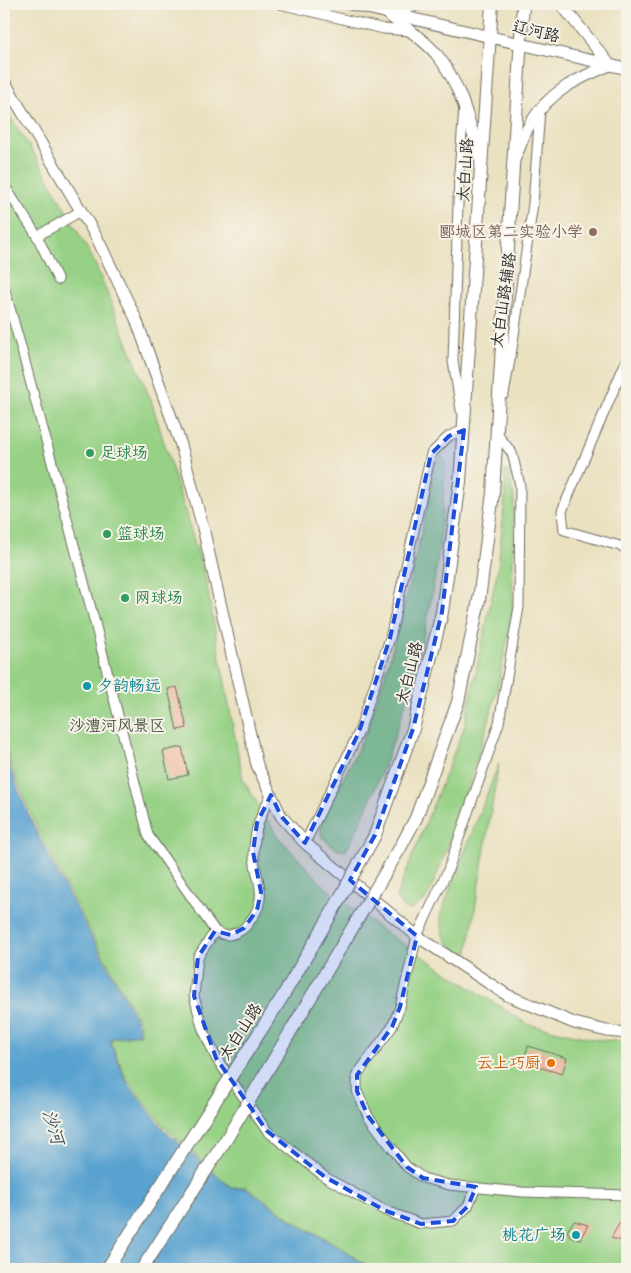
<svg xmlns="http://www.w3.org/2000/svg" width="631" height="1273" font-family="'Balsamiq Sans','LXGW WenKai TC',sans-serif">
<rect width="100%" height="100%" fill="#f7f3e8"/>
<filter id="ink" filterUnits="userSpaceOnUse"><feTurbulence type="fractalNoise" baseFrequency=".02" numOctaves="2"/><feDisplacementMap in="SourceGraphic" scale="10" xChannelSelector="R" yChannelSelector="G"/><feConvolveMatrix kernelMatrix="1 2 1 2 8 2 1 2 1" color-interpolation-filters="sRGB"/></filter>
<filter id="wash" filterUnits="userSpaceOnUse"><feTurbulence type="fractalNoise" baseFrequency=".0096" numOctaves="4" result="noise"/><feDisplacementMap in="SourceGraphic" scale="20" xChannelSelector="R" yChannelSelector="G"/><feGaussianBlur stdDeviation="1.12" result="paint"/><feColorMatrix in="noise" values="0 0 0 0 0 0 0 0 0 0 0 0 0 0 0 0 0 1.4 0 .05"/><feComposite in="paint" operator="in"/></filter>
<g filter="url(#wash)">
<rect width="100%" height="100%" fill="#eae1c0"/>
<!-- green -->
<g fill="#96d185" stroke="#607e58">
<path d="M 4,108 L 36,157 L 94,261 L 152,403 L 205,577 L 243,780 L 278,837 L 327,889 L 380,929 L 527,1024 L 593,1039 L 627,1042 L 627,1269 L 372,1269 L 331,1241 L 303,1227 L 247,1187 L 231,1187 L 165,1128 L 127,1080 L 111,1043 L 113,1039 L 140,1034 L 140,1024 C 93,932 36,843 4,744 Z"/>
<path d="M 441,456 L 445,462 L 445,472 C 442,516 439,560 430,604 C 413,691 386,772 346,851 L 336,849 L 321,836 L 321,824 L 368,728 L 389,662 L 406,598 L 429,500 L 434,466 Z"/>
<path d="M 505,471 L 509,472 L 514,498 L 512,615 L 498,686 L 488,723 L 457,823 L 430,892 L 425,900 L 410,910 L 403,908 L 396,897 L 464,728 L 498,568 L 505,498 Z"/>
<path d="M 499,763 L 467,957 C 447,946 443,939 440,916 Z"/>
</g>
<!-- water -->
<path fill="#58a2d0" stroke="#42667e" d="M 4,749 C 34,846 93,933 138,1024 L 139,1033 L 112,1038 L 110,1043 L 126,1081 L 164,1130 L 231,1188 L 246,1188 L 303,1228 L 330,1242 L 371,1269 L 4,1269 Z"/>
<g id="blocks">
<!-- building -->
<g fill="#ecaf93">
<path d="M 177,687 L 187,728 L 177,730 L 168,689 Z"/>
<path d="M 182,747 L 188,775 L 169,779 L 163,751 Z"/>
<path d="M 528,1046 L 567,1058 L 562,1074 L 539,1067 L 535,1060 L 525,1056 Z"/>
<path d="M 574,1221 L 588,1225 L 580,1239 L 571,1237 L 567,1231 Z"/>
<path d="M 620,1222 L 627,1224 L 627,1242 L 611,1238 Z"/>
</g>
</g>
</g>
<g filter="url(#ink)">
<use href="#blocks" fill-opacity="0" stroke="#6e6b5f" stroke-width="1"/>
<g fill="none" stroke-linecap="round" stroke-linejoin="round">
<!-- minor casing -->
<g stroke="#6e6b5f" stroke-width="11">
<g id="minor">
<path d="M 280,4 L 384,29 L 409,31"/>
<path d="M 4,185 L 37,236 L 58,280"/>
<path d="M 37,236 L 81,211"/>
<path d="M 4,287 L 21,347 L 96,627 L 148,835 L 215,931 C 225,937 230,936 240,931 C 246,928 249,922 253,917 C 270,892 252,874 254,850 C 255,826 261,815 271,795"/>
<path d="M 627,359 L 562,511 L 564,530 L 627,548"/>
<path d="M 504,394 L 512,349 L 533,204 L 540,110"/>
<path d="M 461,410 L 453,361 L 459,173 L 464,108"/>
<path d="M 497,431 L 497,434 L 512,453 L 520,485 L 519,607 L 499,723 L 448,870 L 417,936 L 400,1007 L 392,1027 L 357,1075 L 357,1091 L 368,1116 L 391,1147 L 407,1167 L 423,1178 L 449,1185 L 522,1192 L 627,1195"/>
<path d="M 305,843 L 359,732 L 390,638 L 431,454 L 449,436 L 464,430 L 463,427"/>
<path d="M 215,931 L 198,957 L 194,996 L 202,1027 L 216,1058 L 267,1131 L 325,1177 L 384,1210 L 421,1224 L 453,1221 L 468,1206 L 476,1187"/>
</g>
</g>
<!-- tertiary casing -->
<g stroke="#6e6b5f" stroke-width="13">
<g id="tertiary">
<path d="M 350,4 L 627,69"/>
<path d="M 387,13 L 419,4"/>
<path d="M 390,16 C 406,28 425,40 437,55 C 461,84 470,125 481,161"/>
<path d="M 4,81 L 97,238 L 136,319 L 181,445 L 204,532 L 257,765 L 281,816 L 305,843 L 417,936 L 507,995 L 574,1023 L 607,1031 L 627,1033"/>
<path d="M 514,160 C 520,148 524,132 532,121 C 550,91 579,78 610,65 L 561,4"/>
</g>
</g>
<!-- secondary casing -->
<g stroke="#6e6b5f" stroke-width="14">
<g id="secondary">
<path d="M 375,835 L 413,729 L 442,612 L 460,482 L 492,4"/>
<path d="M 400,848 L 416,818 L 458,702 L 479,600 L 493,493 L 523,4"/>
</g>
</g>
<!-- minor -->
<use href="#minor" stroke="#fff" stroke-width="9"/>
<!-- tertiary -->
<use href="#tertiary" stroke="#fff" stroke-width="11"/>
<!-- secondary -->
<use href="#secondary" stroke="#fff" stroke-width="12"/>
<!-- secondary-bridge casing -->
<g stroke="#6e6b5f" stroke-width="14" stroke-linecap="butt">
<g id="secondary-bridge">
<path d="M 107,1269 L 281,999 L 330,916 L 375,835"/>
<path d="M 142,1269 L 227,1138 L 400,848"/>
</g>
</g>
<!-- secondary-bridge -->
<use href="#secondary-bridge" stroke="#fff" stroke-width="12"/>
</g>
</g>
<!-- marked area -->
<path fill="#1d4ed8" fill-opacity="0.2" stroke="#1d4ed8" stroke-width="4" stroke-dasharray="10 6" stroke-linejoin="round" d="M 464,430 L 442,612 L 413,729 L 375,835 L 350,880 L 417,936 L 400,1007 L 392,1027 L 357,1075 L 357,1091 L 368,1116 L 407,1167 L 423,1178 L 476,1187 L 468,1206 L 453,1221 L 421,1224 L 384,1210 L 325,1177 L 267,1131 L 216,1058 L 194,996 L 198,957 L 215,931 L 231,935 L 244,928 L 257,910 L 261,892 L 253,852 L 257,823 L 271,795 L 281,816 L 305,843 L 359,732 L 390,638 L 431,454 L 449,436 Z"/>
<!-- markers -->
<circle fill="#8d6e63" stroke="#f7f3e8" stroke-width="2" cx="593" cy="232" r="5"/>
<g fill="#2e9e5b" stroke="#f7f3e8" stroke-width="2">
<circle cx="90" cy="453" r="5"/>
<circle cx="107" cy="534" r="5"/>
<circle cx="125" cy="598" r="5"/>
</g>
<g fill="#0f9aa8" stroke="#f7f3e8" stroke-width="2">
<circle cx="87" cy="686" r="5"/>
<circle cx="576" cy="1235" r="5"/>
</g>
<circle fill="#e8710a" stroke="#f7f3e8" stroke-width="2" cx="551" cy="1063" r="5"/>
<g text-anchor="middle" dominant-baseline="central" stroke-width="4" stroke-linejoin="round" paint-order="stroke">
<!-- street labels -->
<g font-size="16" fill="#2b2b2b" stroke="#f7f3e8">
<text transform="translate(536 32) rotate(13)">辽河路</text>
<text transform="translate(466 170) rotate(-86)">太白山路</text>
<text transform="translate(504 300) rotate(-82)">太白山路辅路</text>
<text transform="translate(410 673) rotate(-76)">太白山路</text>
<text transform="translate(241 1032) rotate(-57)">太白山路</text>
</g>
<!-- education labels -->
<g font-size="16" fill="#785e54" stroke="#f7f3e8" text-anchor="end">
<text x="583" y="232">郾城区第二实验小学</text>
</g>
<!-- leisure labels -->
<g font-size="16" fill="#27864d" stroke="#f7f3e8" text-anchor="start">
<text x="100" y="453">足球场</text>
<text x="117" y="534">篮球场</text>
<text x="135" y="598">网球场</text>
</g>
<!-- culture labels -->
<g font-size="16" fill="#0d838f" stroke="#f7f3e8" text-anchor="start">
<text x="97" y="686">夕韵畅远</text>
<text x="566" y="1235" text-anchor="end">桃花广场</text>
</g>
<!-- park labels -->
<g font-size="16" fill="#465442" stroke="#f7f3e8">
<text x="117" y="726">沙澧河风景区</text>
</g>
<!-- food labels -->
<g font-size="16" fill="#c56008" stroke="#f7f3e8" text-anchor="end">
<text x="541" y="1063">云上巧厨</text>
</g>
<!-- water labels -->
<g font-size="18" font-style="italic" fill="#3b5565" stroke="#f7f3e8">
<text transform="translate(53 1127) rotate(73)">沙河</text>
</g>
</g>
<!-- margin -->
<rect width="631" height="1273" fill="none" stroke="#f7f3e8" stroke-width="20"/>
</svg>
